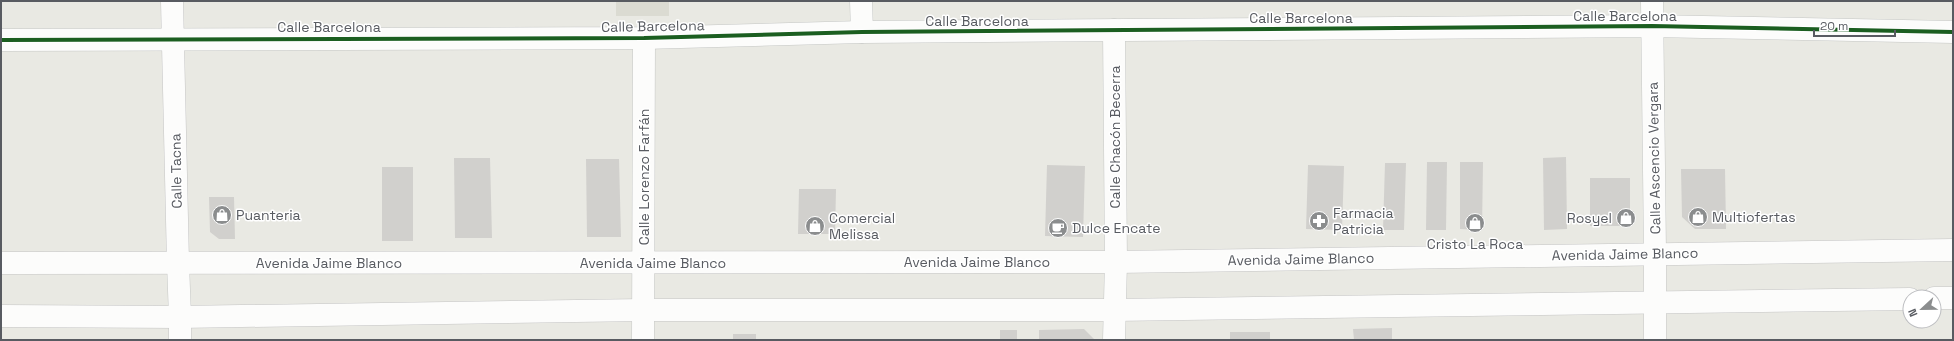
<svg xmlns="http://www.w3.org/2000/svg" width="1954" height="341" font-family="'Space Grotesk',sans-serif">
<rect width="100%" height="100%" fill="#e9e9e3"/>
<!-- education -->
<rect fill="#dbdbd2" x="616" y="1" width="53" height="15"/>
<!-- building -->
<g fill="#d1d0cd">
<path d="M 1566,157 L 1567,229 L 1544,230 L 1543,158 Z"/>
<path d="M 454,158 L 490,158 L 492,238 L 455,238 Z"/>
<path d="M 586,159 L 619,159 L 621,237 L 587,237 Z"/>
<path d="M 1427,162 L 1447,162 L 1446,230 L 1426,230 Z"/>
<path d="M 1460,162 L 1483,162 L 1482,230 L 1460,229 Z"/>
<path d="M 1385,163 L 1406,163 L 1404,230 L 1383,230 Z"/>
<path d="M 1047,165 L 1085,166 L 1083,237 L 1045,236 Z"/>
<path d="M 1308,165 L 1344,166 L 1342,230 L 1306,229 Z"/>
<rect x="382" y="167" width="31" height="74"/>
<path d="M 1681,169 L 1725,169 L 1726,229 L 1695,229 L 1682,217 Z"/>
<path d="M 1590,178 L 1630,178 L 1630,221 L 1624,226 L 1590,226 Z"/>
<path d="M 799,189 L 836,189 L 835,234 L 798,234 Z"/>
<path d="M 209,197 L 234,197 L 235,239 L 219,239 L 210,232 Z"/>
<path d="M 1392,328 L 1392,340 L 1354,340 L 1353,329 Z"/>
<path d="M 1084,329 L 1095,340 L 1039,340 L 1039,330 Z"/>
<rect x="1000" y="330" width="17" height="10"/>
<rect x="1230" y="332" width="40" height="8"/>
<rect x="733" y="334" width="23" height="6"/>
</g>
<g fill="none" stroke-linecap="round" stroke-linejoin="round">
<!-- street casing -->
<g stroke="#c5c7c5" stroke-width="23">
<g id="street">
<path d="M 861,1 L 862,32"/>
<path d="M 1652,1 L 1655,253"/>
<path d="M 1114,30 L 1116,262 L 1114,340"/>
<path d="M 1,40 L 644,38 L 862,32 L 1652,26 L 1953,32"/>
<path d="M 178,263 L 180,317"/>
<path d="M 643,340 L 644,38"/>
</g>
</g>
<!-- secondary casing -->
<g stroke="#c5c5c5" stroke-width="23">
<g id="secondary">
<path d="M 172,1 L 178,263"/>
<path d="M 1,263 L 1116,262 L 1953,250"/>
<path d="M 1934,298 L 1953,298"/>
<path d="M 1,316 L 180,317 L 643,310 L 1114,310 L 1910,299"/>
<path d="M 180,317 L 180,340"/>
<path d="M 1655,340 L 1655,253"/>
</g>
</g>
<!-- street -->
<use href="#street" stroke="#fcfcfb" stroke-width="22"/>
<!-- secondary -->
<use href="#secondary" stroke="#fcfcfb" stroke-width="22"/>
<!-- cycleway casing -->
<g stroke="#fff" stroke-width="6">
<path id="cycleway" d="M 1,40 L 644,38 L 862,32 L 1652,26 L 1953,32"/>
</g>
<!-- cycleway -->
<use href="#cycleway" stroke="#1b5e20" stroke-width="4"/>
</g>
<!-- icons -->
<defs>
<g id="shop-disc" transform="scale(1)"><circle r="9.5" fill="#8b8d8e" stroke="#fff"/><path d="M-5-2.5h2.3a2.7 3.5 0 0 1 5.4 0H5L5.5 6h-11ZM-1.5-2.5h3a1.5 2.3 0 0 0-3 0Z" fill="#fff"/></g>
<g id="pharmacy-disc" transform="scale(1)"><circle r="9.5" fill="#8b8d8e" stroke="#fff"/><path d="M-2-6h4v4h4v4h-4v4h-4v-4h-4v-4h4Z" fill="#fff"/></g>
<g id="cafe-disc" transform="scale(1)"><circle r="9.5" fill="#8b8d8e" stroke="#fff"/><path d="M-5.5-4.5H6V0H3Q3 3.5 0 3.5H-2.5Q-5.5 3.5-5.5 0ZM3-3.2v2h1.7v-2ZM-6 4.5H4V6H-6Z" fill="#fff"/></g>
</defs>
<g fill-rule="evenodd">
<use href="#shop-disc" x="222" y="215"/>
<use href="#shop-disc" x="1698" y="217"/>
<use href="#shop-disc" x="1626" y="218"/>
<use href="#pharmacy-disc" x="1319" y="221"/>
<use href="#shop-disc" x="1475" y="223"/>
<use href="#shop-disc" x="815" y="226"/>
<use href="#cafe-disc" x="1058" y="228"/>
</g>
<g text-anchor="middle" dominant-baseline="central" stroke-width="3" stroke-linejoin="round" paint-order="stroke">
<!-- street labels -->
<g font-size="14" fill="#585b61" stroke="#fff">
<text x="1625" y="16">Calle Barcelona</text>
<text x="1301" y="18">Calle Barcelona</text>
<text x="977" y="21">Calle Barcelona</text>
<text transform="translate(653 26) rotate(-1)">Calle Barcelona</text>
<text x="329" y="27">Calle Barcelona</text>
<text transform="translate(1115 137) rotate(-90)">Calle Chacón Becerra</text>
<text transform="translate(1654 158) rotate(-91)">Calle Ascencio Vergara</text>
<text transform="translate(176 171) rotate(-91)">Calle Tacna</text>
<text transform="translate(644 177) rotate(-90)">Calle Lorenzo Farfán</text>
<text transform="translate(1625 254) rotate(-1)">Avenida Jaime Blanco</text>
<text transform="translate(1301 259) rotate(-1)">Avenida Jaime Blanco</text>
<text x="977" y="262">Avenida Jaime Blanco</text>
<text x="329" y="263">Avenida Jaime Blanco</text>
<text x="653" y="263">Avenida Jaime Blanco</text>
</g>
<!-- poi labels -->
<g font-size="14" fill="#585b61" stroke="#fff" text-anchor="start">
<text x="1333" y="213">Farmacia<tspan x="1333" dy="16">Patricia</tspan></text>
<text x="236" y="215">Puanteria</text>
<text x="1712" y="217">Multiofertas</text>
<text x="829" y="218">Comercial<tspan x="829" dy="16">Melissa</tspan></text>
<text x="1612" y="218" text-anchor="end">Rosyel</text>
<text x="1072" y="228">Dulce Encate</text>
<text x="1475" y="244" text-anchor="middle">Cristo La Roca</text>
</g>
</g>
<!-- border -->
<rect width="1954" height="341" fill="none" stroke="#585b61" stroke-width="4"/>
<!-- north arrow -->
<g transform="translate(1922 309) rotate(248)"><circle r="19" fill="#ffffff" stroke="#bcbdc0"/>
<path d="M0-3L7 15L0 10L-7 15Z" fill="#8b8d8e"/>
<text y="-6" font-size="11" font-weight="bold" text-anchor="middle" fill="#585b61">N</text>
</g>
<!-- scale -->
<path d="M1814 30v6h81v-6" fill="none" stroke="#585b61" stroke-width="2"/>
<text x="1820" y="30" font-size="12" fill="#585b61" stroke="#ffffff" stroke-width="3" paint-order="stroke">20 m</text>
</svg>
